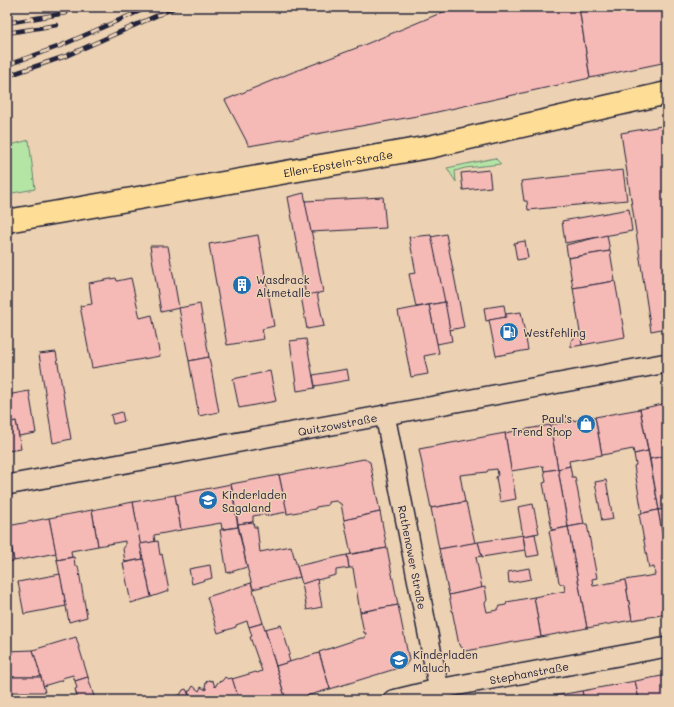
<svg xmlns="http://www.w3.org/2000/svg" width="674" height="707" font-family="Mali,sans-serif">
<rect width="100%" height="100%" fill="#ecd2b3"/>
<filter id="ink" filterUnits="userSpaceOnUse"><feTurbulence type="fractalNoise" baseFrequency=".025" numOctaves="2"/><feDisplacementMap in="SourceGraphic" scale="8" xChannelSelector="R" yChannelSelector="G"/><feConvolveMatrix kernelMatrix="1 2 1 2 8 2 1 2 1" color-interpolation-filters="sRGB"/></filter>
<g filter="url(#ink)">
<!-- green -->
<g fill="#b4e5a5" stroke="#6b8470">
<path d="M 29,140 L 35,189 L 7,194 L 7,146 Z"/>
<path d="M 495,158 L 501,164 L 465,168 L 455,171 L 456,182 L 447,168 Z"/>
</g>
<!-- building -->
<g fill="#f5b9b6" stroke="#22223b">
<path d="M 455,7 L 579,7 L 590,78 L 428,114 L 249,146 L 225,100 L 293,72 L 359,47 Z"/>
<path d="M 579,7 L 667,7 L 667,62 L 590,78 Z"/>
<path d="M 667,125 L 667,328 L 651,331 L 621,133 Z"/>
<path d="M 489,170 L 491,187 L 463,190 L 461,173 Z"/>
<path d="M 623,170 L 627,200 L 528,210 L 527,201 L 524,201 L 521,181 Z"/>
<path d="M 304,193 L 323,292 L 306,296 L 288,197 Z"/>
<path d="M 383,197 L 386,228 L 311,232 L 305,201 Z"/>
<path d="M 629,209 L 632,231 L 565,243 L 562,221 Z"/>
<path d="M 446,234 L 464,327 L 450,330 L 431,237 Z"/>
<path d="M 258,235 L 274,326 L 262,329 L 264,339 L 227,345 L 209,244 Z"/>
<path d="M 431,235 L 445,302 L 416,307 L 409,274 L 416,273 L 409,237 Z"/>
<path d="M 607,235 L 610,251 L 568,258 L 566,245 Z"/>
<path d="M 525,241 L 528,258 L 517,260 L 514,243 Z"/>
<path d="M 150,246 L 168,246 L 179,308 L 161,312 Z"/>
<path d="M 610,251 L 615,281 L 573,288 L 568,258 Z"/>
<path d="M 116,278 L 117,281 L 131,278 L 140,318 L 152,315 L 160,356 L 92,368 L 80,306 L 92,304 L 89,283 Z"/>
<path d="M 615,281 L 625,337 L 582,345 L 573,288 Z"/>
<path d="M 317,293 L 324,326 L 307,329 L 301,296 Z"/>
<path d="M 445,302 L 452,341 L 437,344 L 429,305 Z"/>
<path d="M 200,304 L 209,357 L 189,361 L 179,308 Z"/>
<path d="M 429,305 L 439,353 L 424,356 L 428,374 L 411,377 L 398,311 Z"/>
<path d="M 504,305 L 506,317 L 486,321 L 484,308 Z"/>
<path d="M 521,312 L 528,350 L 496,356 L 489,320 L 506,317 L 506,314 Z"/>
<path d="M 580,333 L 582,345 L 571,347 L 571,341 Z"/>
<path d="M 306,339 L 315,388 L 297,391 L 290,341 Z"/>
<path d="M 56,352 L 71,439 L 53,443 L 39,354 Z"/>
<path d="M 209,357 L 219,412 L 199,416 L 189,361 Z"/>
<path d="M 347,369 L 349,380 L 315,386 L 313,375 Z"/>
<path d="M 270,371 L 276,401 L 239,408 L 233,379 Z"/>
<path d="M 29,391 L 36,433 L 19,436 L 16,421 L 7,423 L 7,395 Z"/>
<path d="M 667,403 L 667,440 L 662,441 L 664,456 L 650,459 L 640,409 Z"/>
<path d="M 640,409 L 648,451 L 634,454 L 633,449 L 602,455 L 595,417 Z"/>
<path d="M 122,412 L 124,421 L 113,424 L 111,415 Z"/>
<path d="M 595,417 L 602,455 L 569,461 L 570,466 L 558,469 L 550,425 Z"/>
<path d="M 16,421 L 21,449 L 7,451 L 7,423 Z"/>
<path d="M 550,425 L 558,469 L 544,471 L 543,466 L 511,471 L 505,433 Z"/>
<path d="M 505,433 L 516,499 L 500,502 L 496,477 L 498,475 L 497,469 L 488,470 L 487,472 L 460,475 L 465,502 L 431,508 L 419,449 Z"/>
<path d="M 648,451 L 659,510 L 642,513 L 634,466 L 636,465 L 634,454 Z"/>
<path d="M 664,456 L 667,470 L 667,509 L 659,510 L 650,459 Z"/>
<path d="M 364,459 L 370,462 L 380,512 L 344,520 L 341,504 L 336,501 L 328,502 L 328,505 L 316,507 L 315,509 L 287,514 L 279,475 Z"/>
<path d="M 570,466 L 572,477 L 575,477 L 584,524 L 568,527 L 558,469 Z"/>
<path d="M 558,469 L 568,527 L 552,530 L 543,483 L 546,482 L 544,471 Z"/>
<path d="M 279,475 L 287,512 L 265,516 L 264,514 L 253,516 L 253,522 L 238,524 L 231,484 Z"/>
<path d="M 606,480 L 613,519 L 602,521 L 595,482 Z"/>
<path d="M 231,484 L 238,527 L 222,529 L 221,523 L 181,530 L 175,495 Z"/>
<path d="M 175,495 L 181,530 L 154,535 L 155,542 L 140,544 L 133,502 Z"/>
<path d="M 133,502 L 143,559 L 125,562 L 123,549 L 125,546 L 125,541 L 98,546 L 92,510 Z"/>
<path d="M 465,502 L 466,502 L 475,543 L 439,549 L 431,508 Z"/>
<path d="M 533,504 L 539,533 L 523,536 L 518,507 Z"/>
<path d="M 667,509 L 667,560 L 658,510 Z"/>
<path d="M 92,510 L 98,546 L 71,551 L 72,557 L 57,560 L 49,518 Z"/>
<path d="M 658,510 L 667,560 L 667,614 L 632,620 L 625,580 L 655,575 L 654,567 L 649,568 L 639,514 Z"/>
<path d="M 380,512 L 387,548 L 351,554 L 344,520 Z"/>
<path d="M 49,518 L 56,553 L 14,561 L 8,526 Z"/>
<path d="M 253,522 L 254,527 L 257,527 L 260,552 L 291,546 L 300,577 L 253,589 L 247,567 L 238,524 Z"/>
<path d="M 584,524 L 587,524 L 597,578 L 592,579 L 593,586 L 625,580 L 632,620 L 587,628 L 568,527 Z"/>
<path d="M 7,526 L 14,561 L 7,562 Z"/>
<path d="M 238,527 L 247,567 L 227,573 L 220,530 Z"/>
<path d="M 568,527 L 587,628 L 541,637 L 534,597 L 565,591 L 564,584 L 561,584 L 559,582 L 549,531 Z"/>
<path d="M 535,534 L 539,555 L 527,557 L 523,536 Z"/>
<path d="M 523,535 L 525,550 L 482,557 L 478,542 Z"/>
<path d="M 158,541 L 160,555 L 162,554 L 169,591 L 151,597 L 140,544 Z"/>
<path d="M 478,542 L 482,556 L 476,557 L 482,588 L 449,595 L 439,549 Z"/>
<path d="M 387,548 L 398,605 L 360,612 L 353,568 L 349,568 L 347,555 Z"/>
<path d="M 347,555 L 349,568 L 336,570 L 336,575 L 302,584 L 297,566 Z"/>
<path d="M 74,557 L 75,566 L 78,566 L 87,617 L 69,622 L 57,560 Z"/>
<path d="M 143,559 L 151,597 L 131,603 L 123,563 Z"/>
<path d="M 210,565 L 212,578 L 192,584 L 189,569 Z"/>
<path d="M 529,568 L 531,579 L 509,583 L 508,572 Z"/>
<path d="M 60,574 L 66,606 L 24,614 L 18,582 Z"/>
<path d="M 317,579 L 322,607 L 307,610 L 302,584 Z"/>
<path d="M 251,583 L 263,623 L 249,627 L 247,621 L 236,625 L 236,627 L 218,633 L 207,597 Z"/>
<path d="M 485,587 L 487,600 L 485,603 L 487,612 L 497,610 L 500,606 L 506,605 L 507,602 L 534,597 L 541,637 L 466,651 L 459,645 L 449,595 Z"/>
<path d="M 398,605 L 409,660 L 405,666 L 330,689 L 319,652 L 361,638 L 365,638 L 366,633 L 364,633 L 360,612 Z"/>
<path d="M 263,623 L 286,700 L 239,700 L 232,679 L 256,672 L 257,673 L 262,671 L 250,637 L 252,636 L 249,627 Z"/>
<path d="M 281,625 L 290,654 L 288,655 L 290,662 L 276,666 L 265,629 Z"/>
<path d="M 76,637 L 88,677 L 75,681 L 73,675 L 62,678 L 63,680 L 43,686 L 33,650 Z"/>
<path d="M 33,650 L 41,677 L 7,677 L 7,651 Z"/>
<path d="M 319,653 L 330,689 L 293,700 L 286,700 L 276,666 Z"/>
<path d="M 667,675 L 667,700 L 639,700 L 635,681 Z"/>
<path d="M 7,677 L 41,677 L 45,692 L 7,692 Z"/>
<path d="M 88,677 L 95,700 L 78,700 L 75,689 L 77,688 L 75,681 Z"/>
<path d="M 225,677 L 228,679 L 232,678 L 239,700 L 191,700 L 188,691 L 190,691 L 193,686 L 199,691 L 201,687 L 206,690 L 207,689 L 205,688 L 206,682 L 208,680 L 213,681 L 215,687 L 218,682 L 222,681 Z"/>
<path d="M 635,681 L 639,700 L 584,700 L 582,691 Z"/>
<path d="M 186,689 L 191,700 L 170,700 L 173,699 L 173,697 L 180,695 L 183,690 Z"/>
<path d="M 582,691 L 584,700 L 537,699 L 559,695 Z"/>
</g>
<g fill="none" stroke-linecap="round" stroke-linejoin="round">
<!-- minor casing -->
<g stroke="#22223b" stroke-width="22">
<g id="minor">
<path id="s1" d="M 385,415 L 441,700"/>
<path id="s2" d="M 7,485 L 667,363"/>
<path id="s3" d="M 393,700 L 438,689 L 667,647"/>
</g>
</g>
<!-- major casing -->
<g stroke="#22223b" stroke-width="25">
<g id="major">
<path id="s4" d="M 7,221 L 429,147 L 667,93"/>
</g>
</g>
<!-- minor -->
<use href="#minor" stroke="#ecd2b3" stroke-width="19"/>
<!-- major -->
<use href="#major" stroke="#fedd96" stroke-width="22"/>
<!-- rail casing -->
<g stroke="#22223b" stroke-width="4.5">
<g id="rail">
<path d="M 7,23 L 66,13"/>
<path d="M 7,33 L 57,25"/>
<path d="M 7,65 L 60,46 L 149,7"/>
<path d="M 7,76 L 66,56 L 176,7"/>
</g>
</g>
<!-- rail -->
<use href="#rail" stroke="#ecd2b3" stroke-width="3" stroke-dasharray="9" stroke-linecap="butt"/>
</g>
</g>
<!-- icons -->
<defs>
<g id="building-disc" transform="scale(1)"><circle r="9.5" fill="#1f6fb2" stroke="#ecd2b3"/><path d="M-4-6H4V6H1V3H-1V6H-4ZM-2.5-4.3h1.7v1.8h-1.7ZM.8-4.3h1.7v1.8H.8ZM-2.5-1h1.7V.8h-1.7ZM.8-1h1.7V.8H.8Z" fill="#fff"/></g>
<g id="fuel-disc" transform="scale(1)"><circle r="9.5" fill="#1f6fb2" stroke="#ecd2b3"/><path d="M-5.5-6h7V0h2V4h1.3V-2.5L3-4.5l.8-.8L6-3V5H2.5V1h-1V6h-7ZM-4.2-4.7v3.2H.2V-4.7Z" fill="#fff"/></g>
<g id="shop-disc" transform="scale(1)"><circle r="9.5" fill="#1f6fb2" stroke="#ecd2b3"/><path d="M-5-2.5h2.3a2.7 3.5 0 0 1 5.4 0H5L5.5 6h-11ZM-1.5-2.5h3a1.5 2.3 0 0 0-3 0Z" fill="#fff"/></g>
<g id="school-disc" transform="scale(1)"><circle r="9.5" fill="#1f6fb2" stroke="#ecd2b3"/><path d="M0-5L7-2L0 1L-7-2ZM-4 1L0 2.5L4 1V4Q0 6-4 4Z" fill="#fff"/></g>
</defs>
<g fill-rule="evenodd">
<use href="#building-disc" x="242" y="285"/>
<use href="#fuel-disc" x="509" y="332"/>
<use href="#shop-disc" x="586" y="424"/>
<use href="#school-disc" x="208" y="500"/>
<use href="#school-disc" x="399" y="660"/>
</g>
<g text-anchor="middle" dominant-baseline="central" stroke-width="3" stroke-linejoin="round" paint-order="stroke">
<!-- street labels -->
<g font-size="11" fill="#22223b" stroke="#ecd2b3">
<text stroke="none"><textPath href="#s4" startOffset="336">Ellen-Epstein-Straße</textPath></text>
<text stroke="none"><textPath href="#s2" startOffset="336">Quitzowstraße</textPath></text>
<text stroke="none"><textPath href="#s1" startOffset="145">Rathenower Straße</textPath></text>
<text stroke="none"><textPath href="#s3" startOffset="139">Stephanstraße</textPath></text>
</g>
<!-- poi labels -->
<g font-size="11" fill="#22223b" stroke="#ecd2b3" text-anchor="start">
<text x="256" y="279">Wasdrack<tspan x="256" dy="13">Altmetalle</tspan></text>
<text x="523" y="332">Westfehling</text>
<text x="572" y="418" text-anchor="end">Paul's<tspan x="572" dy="13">Trend Shop</tspan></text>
<text x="222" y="494">Kinderladen<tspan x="222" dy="13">Sagaland</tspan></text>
<text x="413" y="654">Kinderladen<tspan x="413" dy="13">Maluch</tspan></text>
</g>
</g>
<!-- margin -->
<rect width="674" height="707" fill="none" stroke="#ecd2b3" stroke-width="24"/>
<rect x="12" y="12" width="650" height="683" fill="none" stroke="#22223b" stroke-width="1.5" filter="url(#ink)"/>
</svg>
